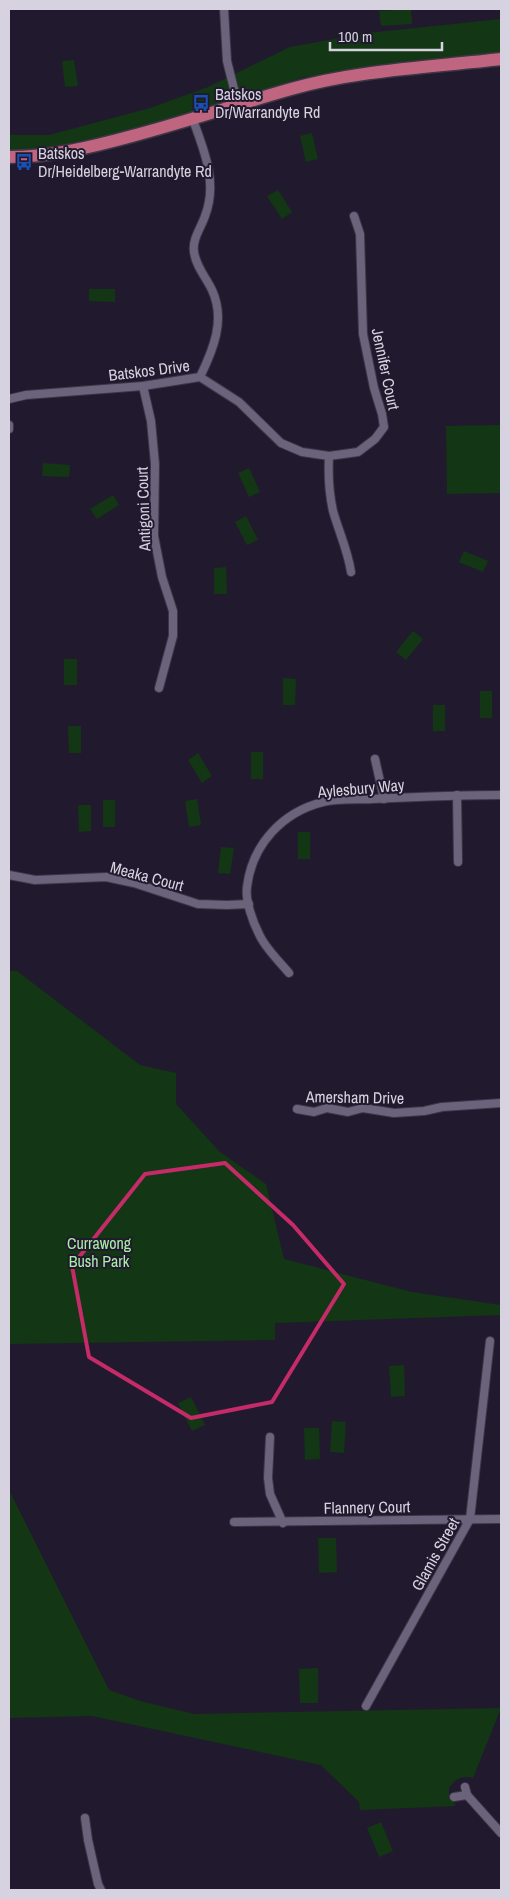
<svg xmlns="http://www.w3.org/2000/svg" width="510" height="1899" font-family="'Archivo Narrow',sans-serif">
<rect width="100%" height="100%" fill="#211a2e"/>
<!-- green -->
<g fill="#133614">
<path d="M 411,9 L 412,24 L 381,26 L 379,11 Z"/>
<path d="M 501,19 L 501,54 L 304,77 L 136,130 L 30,151 L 9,151 L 9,135 L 49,135 L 150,108 L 208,87 L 290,47 L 367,33 Z"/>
<path d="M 74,60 L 78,86 L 65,87 L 62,61 Z"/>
<path d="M 312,133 L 318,159 L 306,162 L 300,136 Z"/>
<path d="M 278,190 L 292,212 L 282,219 L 267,196 Z"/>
<path d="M 89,289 L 115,289 L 115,302 L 89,301 Z"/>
<path d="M 501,425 L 501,493 L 447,494 L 446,426 Z"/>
<path d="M 43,463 L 70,465 L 69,477 L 42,476 Z"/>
<path d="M 249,468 L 260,492 L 249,497 L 238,473 Z"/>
<path d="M 113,495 L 119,505 L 97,519 L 90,509 Z"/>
<path d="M 246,516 L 258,540 L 247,545 L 235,522 Z"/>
<path d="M 464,551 L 488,561 L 483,572 L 459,562 Z"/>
<path d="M 226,567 L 227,594 L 214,594 L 214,568 Z"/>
<path d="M 413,631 L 423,639 L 406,660 L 396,652 Z"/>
<rect x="64" y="659" width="13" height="26"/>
<path d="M 283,678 L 296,679 L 295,705 L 283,705 Z"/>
<rect x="480" y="691" width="12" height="27"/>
<rect x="433" y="705" width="12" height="26"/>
<path d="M 68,726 L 81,726 L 81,753 L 69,753 Z"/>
<rect x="251" y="752" width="12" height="27"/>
<path d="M 198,753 L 212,776 L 202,783 L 188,760 Z"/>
<path d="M 197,799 L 201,825 L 189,827 L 185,801 Z"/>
<rect x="103" y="800" width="12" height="27"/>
<path d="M 78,805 L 91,805 L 91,831 L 79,832 Z"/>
<rect x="298" y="832" width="12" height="27"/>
<path d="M 221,847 L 234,848 L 230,874 L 218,873 Z"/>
<path d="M 9,971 L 17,971 L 140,1065 L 176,1073 L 176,1104 L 220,1152 L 266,1184 L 284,1259 L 412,1292 L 501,1305 L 501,1315 L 275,1323 L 275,1340 L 9,1344 Z"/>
<path d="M 404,1365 L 405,1396 L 391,1397 L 389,1366 Z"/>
<path d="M 191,1397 L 205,1425 L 192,1431 L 178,1403 Z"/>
<path d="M 332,1421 L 346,1422 L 344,1453 L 330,1452 Z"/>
<path d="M 319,1428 L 320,1459 L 305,1460 L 304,1428 Z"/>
<path d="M 9,1490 L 109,1690 L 140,1701 L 194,1714 L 501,1708 L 473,1778 C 462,1775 456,1778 449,1788 L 449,1795 L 456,1806 L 360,1810 L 359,1802 L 321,1765 L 92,1716 L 9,1718 Z"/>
<path d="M 318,1538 L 336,1538 L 337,1572 L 319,1573 Z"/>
<path d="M 318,1668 L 318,1703 L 300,1703 L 299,1669 Z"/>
<path d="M 381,1822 L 393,1851 L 379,1857 L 367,1828 Z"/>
</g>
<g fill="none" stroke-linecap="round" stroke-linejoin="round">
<!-- street casing -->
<g stroke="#3c3646" stroke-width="10">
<g id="street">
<path d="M 224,9 L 227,61 L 238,105"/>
<path d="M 200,377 L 239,402 L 281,443 L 302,452 L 329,456 L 358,452 L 375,439 L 384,427 L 382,414 L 374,388 L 363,334 L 360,234 L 354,216"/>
<path d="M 143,386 L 151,421 L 155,464 L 154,536 L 162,577 L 173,611 L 173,636 L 159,688"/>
<path d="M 9,399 L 26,395 L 143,386 L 200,377 C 213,350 226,320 212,290 C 206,277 196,267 194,252 C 192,239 201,228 205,216 C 218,183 204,150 193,120"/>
<path d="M 9,425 L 9,429"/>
<path d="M 329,456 C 328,475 329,493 333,511 C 339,532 348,551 351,572"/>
<path d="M 375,759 L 384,799"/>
<path d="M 457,795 L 458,862"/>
<path d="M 9,875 L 35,880 L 106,877 L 134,883 L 198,904 L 227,905 L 249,904"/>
<path d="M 289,973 C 279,961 265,948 259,934 C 253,922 245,901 247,887 C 252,844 283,812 323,802 C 338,798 357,800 372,799 C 415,797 458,795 501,795"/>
<path d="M 297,1109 L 314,1112 L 327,1108 L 348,1112 L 363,1108 L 394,1113 L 424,1111 L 442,1107 L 501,1103"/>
<path d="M 270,1437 L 268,1478 L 270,1494 L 283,1523"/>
<path d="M 234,1522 L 501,1519"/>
<path d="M 366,1706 L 470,1519 L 490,1341"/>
<path d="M 465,1787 L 467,1795 L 501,1833"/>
<path d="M 454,1797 L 467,1795"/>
<path d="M 85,1818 L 88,1840 L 98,1884 L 101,1890"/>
</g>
</g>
<!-- primary casing -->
<g stroke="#3c3646" stroke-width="15">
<path id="primary" d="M 9,157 C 50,157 92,147 132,136 C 185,122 238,104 291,89 C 357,70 433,67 501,59"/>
</g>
<!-- street -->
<use href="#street" stroke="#6b637c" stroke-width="8"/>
<!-- primary -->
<use href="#primary" stroke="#c0657f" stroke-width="12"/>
</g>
<!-- marked area -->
<path fill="none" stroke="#c42b68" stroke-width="4" stroke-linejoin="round" d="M 225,1163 L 293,1225 L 344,1284 L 272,1402 L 191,1418 L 89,1357 L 72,1266 L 145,1174 Z"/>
<!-- icons -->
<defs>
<g id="bus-bare" transform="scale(1.35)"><path d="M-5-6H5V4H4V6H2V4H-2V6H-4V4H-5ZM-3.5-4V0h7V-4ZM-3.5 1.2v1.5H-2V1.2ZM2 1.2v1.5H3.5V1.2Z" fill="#1a4fb4" stroke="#211a2e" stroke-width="2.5" paint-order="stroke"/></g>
</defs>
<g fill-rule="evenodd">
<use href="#bus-bare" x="201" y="103"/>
<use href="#bus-bare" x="24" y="162"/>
</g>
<g text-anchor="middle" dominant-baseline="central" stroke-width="4" stroke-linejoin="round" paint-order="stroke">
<!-- poi labels -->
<g font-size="16" fill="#d6d2e0" stroke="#211a2e" text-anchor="start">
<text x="215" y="94">Batskos<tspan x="215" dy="18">Dr/Warrandyte Rd</tspan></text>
<text x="38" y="153">Batskos<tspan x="38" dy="18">Dr/Heidelberg-Warrandyte Rd</tspan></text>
</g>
<!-- street labels -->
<g font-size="16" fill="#d6d2e0" stroke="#211a2e">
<text transform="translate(386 369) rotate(78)">Jennifer Court</text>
<text transform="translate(149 370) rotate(-7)">Batskos Drive</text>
<text transform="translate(143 509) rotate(-92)">Antigoni Court</text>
<text transform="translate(361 788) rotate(-5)">Aylesbury Way</text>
<text transform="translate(147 876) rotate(15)">Meaka Court</text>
<text transform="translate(355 1097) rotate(1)">Amersham Drive</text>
<text transform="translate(367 1507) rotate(-1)">Flannery Court</text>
<text transform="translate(435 1554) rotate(-61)">Glamis Street</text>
</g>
<!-- park labels -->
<g font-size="16" fill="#a9eda8" stroke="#211a2e">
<text x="99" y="1243">Currawong<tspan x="99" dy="18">Bush Park</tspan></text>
</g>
</g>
<!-- border -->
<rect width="510" height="1899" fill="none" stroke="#d6d2e0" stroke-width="20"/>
<!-- scale -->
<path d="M330 42v8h112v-8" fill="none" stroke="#d6d2e0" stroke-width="2.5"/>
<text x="338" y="42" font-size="15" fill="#d6d2e0" stroke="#211a2e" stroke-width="4" paint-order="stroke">100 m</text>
</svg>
